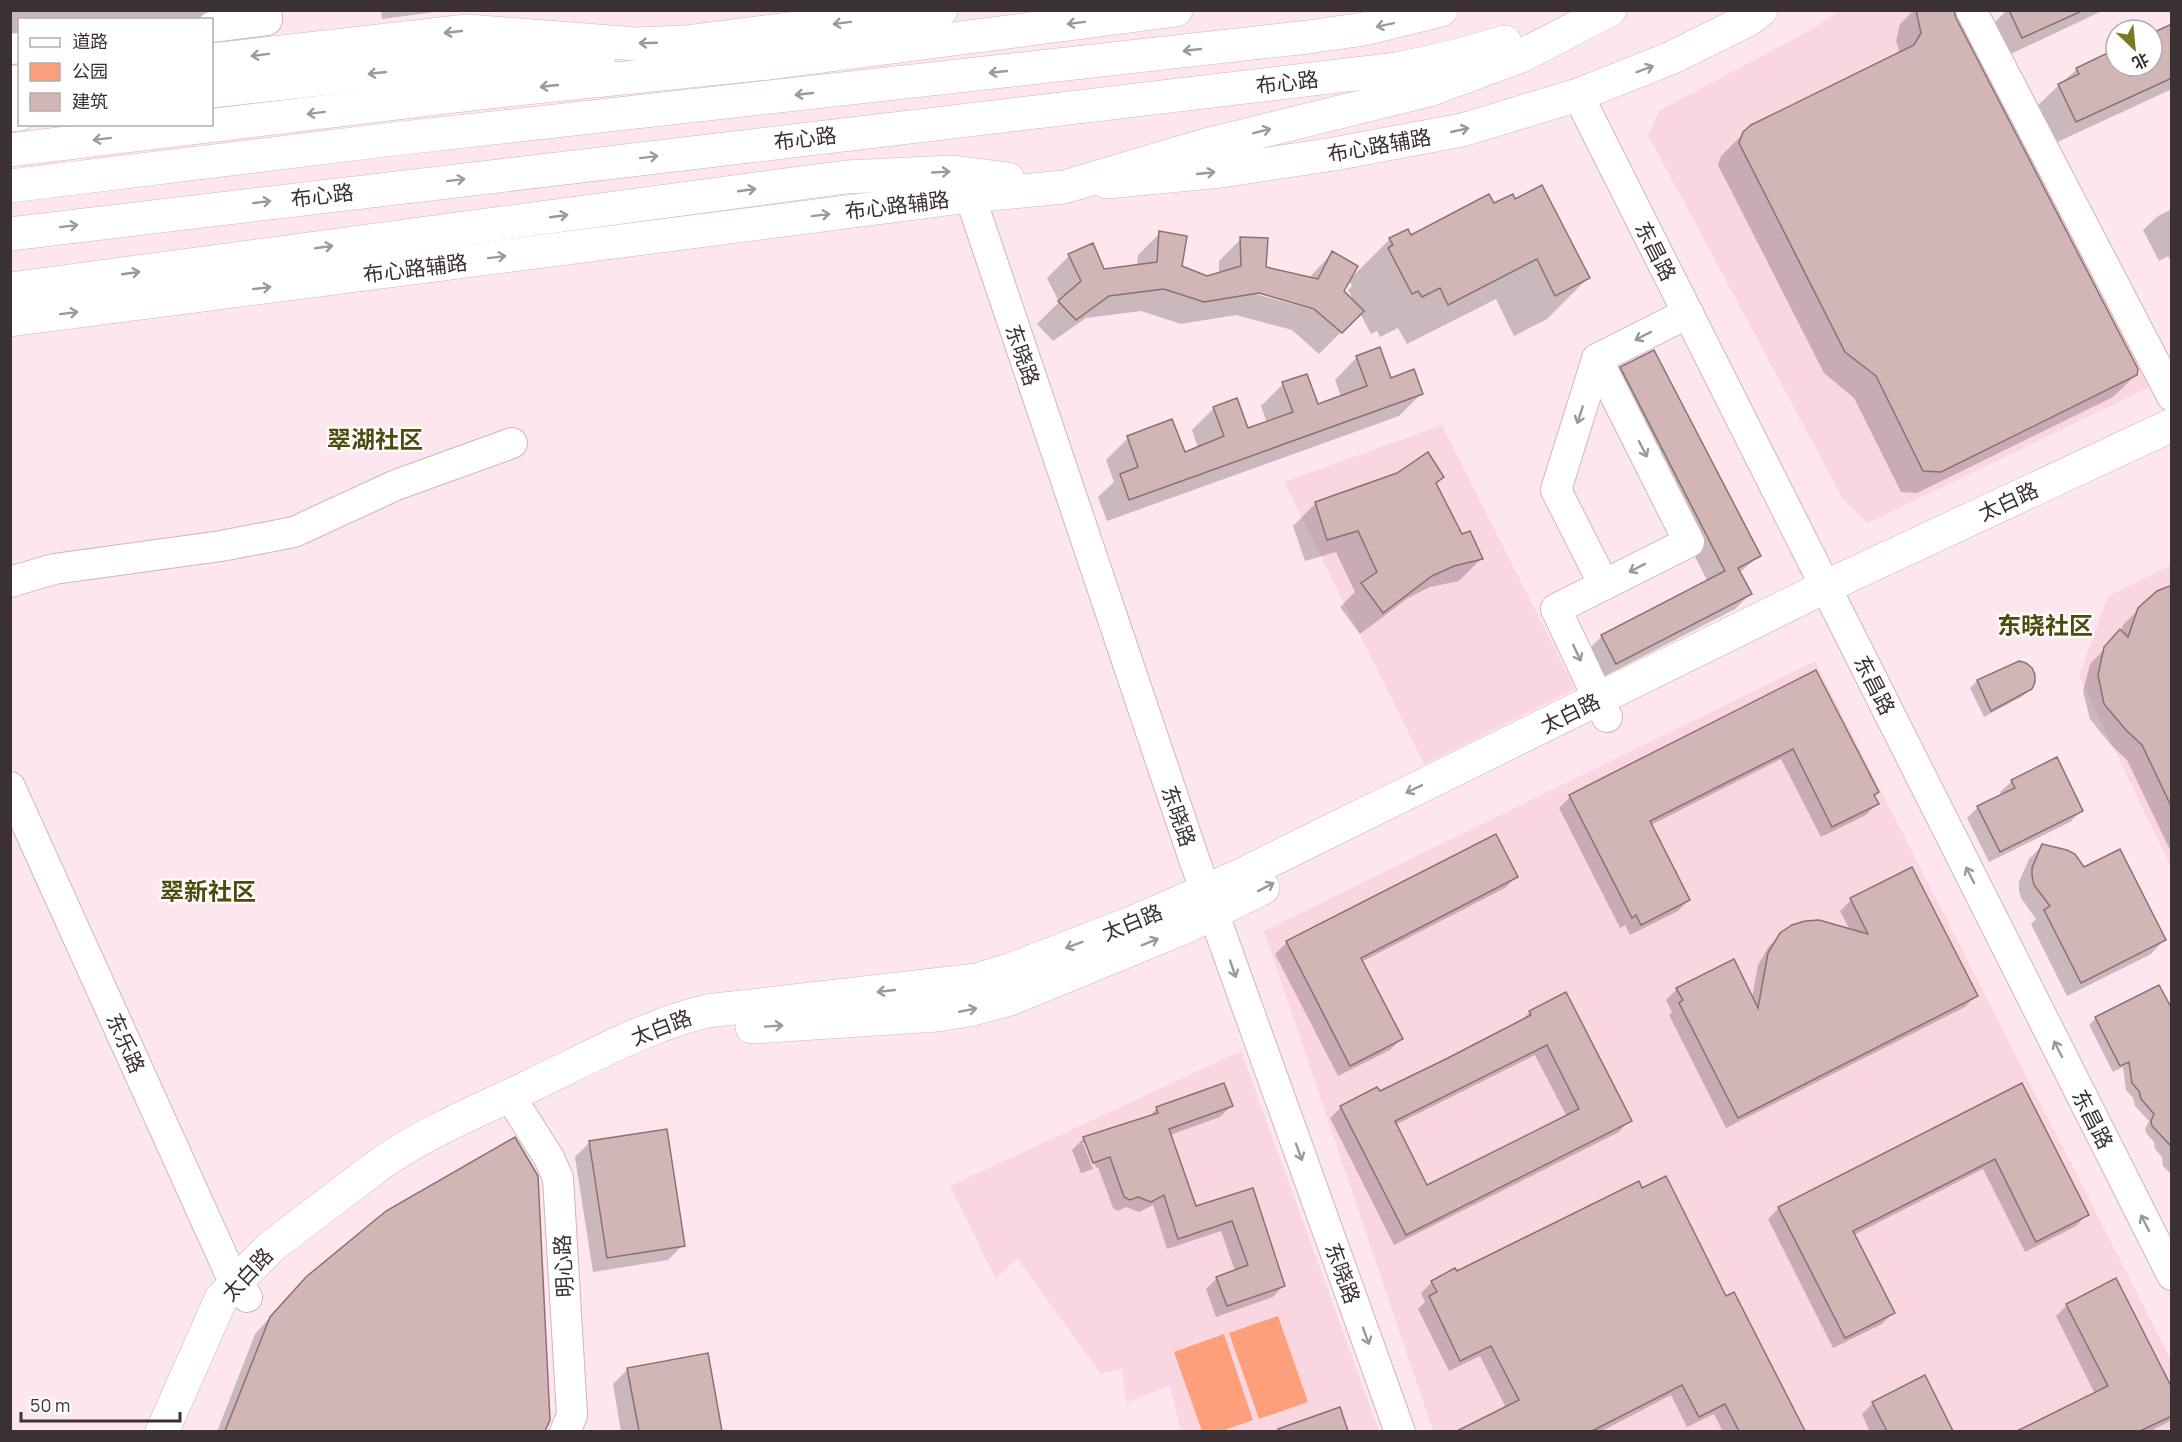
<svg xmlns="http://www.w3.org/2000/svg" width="2182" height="1442" font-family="Manrope,'Noto Sans SC',sans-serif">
<rect width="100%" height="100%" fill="#fde6ed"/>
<!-- built -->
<g fill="#fad6e1">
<path d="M 1839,11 L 1962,11 L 2156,384 L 1868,523 L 1843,499 L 1648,135 L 1660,110 L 1811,30 Z"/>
<path d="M 1442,425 L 1575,689 L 1424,764 L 1284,482 Z"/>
<path d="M 2171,565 L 2171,867 L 2079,676 L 2108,596 Z"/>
<path d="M 1815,661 L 2171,1360 L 2171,1428 L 2164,1432 L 1433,1431 L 1264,931 Z"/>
<path d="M 1241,1051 L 1379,1431 L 1181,1431 L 1170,1386 L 1126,1402 L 1122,1369 L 1101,1374 L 1017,1258 L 996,1279 L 950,1186 Z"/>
</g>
<!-- green -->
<g fill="#fd9f7a">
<path d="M 1278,1316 L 1308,1402 L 1259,1419 L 1229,1333 Z"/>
<path d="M 1224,1334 L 1253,1420 L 1222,1431 L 1202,1431 L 1174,1352 Z"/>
</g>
<!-- shadow -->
<g fill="#0003" fill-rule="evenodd">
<path d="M 10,10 L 237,10 L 212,20 L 20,20 L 20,44 L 10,45 Z"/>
<path d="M 381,10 L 449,10 L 382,19 Z"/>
<path d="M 1914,10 L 1953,10 L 1954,18 L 2136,375 L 2113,397 L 1917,493 L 1901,492 L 1854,398 L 1824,373 L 1718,165 L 1721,156 L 1744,133 L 1900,53 L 1896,41 L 1900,24 Z"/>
<path d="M 2007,10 L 2104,10 L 2000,59 L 1986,31 Z"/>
<path d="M 2172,25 L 2172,89 L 2053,144 L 2036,107 L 2059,85 L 2077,69 L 2116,51 L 2116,66 L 2152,66 L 2152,34 Z"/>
<path d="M 1515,201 L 1588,278 L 1547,319 L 1514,336 L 1496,299 L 1407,344 L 1398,328 L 1380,337 L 1377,331 L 1371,334 L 1360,313 L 1319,354 L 1292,330 L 1236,315 L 1181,324 L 1141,311 L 1086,318 L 1053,341 L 1037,324 L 1059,302 L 1047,278 L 1069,256 L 1103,271 L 1137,266 L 1138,255 L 1160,233 L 1181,267 L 1207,277 L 1219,274 L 1219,261 L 1241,239 L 1265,268 L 1309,278 L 1332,253 L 1342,292 L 1355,303 L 1348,290 L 1352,286 L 1349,280 L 1390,239 L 1410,237 L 1493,205 ZM 1256,292 L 1322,309 L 1321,312 L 1256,294 Z"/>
<path d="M 2172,209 L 2172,264 L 2168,256 L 2159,261 L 2143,230 L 2158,216 Z"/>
<path d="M 1357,357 L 1390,380 L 1421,394 L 1399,416 L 1107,521 L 1098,497 L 1114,482 L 1106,460 L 1128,438 L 1184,454 L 1198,448 L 1192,430 L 1214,408 L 1247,430 L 1267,423 L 1261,406 L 1283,384 L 1317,406 L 1341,397 L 1335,380 Z"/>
<path d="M 1621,368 L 1759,556 L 1739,573 L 1750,594 L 1735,609 L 1601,678 L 1587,651 L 1602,636 L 1708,582 L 1606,383 Z"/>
<path d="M 1397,474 L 1434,484 L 1461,536 L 1481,559 L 1459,581 L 1430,587 L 1408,598 L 1360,634 L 1340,607 L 1355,592 L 1336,552 L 1305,561 L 1293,526 L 1315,504 Z"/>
<path d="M 2172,586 L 2172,854 L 2127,760 L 2111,745 L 2090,719 L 2083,691 L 2090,664 L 2121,632 L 2123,625 L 2139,609 Z"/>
<path d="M 2019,663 L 2031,688 L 2023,696 L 1984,717 L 1970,688 L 1977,681 Z"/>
<path d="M 1815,672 L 1877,792 L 1873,796 L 1877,804 L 1866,815 L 1821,837 L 1781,759 L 1651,825 L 1689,900 L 1678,911 L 1630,935 L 1625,925 L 1620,928 L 1559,808 L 1570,797 Z"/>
<path d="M 2012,781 L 2082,810 L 2070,822 L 1989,862 L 1967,818 L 1978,807 L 2002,796 L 2000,792 Z"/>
<path d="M 1495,836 L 1516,877 L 1505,888 L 1361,962 L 1401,1039 L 1390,1050 L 1338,1076 L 1275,954 L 1287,942 Z"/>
<path d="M 2042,846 L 2083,869 L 2164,940 L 2151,954 L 2067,996 L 2031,924 L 2036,919 L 2021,898 L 2019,891 L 2019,882 L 2029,859 Z"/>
<path d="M 1851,900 L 1976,995 L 1965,1007 L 1726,1128 L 1669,1015 L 1672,1012 L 1666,1000 L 1677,989 L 1752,998 L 1758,965 L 1769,946 L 1781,935 L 1850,930 L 1840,911 Z"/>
<path d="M 2158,987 L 2172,1054 L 2172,1175 L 2163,1166 L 2162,1157 L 2155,1149 L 2154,1142 L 2146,1133 L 2145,1129 L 2149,1121 L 2135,1106 L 2133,1098 L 2126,1090 L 2123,1067 L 2113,1072 L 2089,1025 L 2095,1019 Z"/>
<path d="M 1530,1012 L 1630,1120 L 1619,1132 L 1394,1245 L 1330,1118 L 1341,1107 L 1379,1093 L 1518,1024 ZM 1535,1055 L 1567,1117 L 1427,1187 L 1395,1125 Z"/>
<path d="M 2021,1085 L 2087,1214 L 2076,1226 L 2025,1252 L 1983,1169 L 1854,1235 L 1893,1313 L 1882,1324 L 1833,1348 L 1768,1219 L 1779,1208 Z"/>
<path d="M 1231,1106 L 1220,1117 L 1170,1135 L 1195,1208 L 1252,1190 L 1284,1285 L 1273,1297 L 1216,1317 L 1206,1289 L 1217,1278 L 1235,1271 L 1221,1231 L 1167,1249 L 1153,1205 L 1139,1212 L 1126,1207 L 1118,1211 L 1113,1208 L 1098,1167 L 1096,1168 L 1086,1143 L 1083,1143 L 1093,1169 L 1081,1173 L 1072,1150 L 1083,1139 L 1148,1118 L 1157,1108 Z"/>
<path d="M 590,1142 L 683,1245 L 668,1260 L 593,1272 L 575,1157 Z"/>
<path d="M 1642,1190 L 1725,1298 L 1734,1294 L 1803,1432 L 1723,1432 L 1714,1414 L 1687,1427 L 1671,1395 L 1600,1432 L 1462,1432 L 1506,1408 L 1480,1356 L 1449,1371 L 1418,1309 L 1425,1302 L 1421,1293 L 1432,1282 L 1456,1273 Z"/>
<path d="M 291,1294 L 548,1420 L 543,1432 L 217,1432 L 255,1334 Z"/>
<path d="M 2067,1305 L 2172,1391 L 2170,1421 L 2149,1432 L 2021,1432 L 2095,1394 L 2056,1316 Z"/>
<path d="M 707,1355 L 721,1432 L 621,1432 L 613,1384 L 628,1369 Z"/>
<path d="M 1924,1377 L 1952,1432 L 1870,1432 L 1862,1414 L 1873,1403 Z"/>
<path d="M 1339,1409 L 1347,1432 L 1275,1432 Z"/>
</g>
<!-- building -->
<g fill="#d2b6b5" stroke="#8b7170" stroke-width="1.5" fill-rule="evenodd">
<path d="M 1916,10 L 1954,10 L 1956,18 L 2138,369 L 2137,375 L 1941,472 L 1923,471 L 1876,376 L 1845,352 L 1739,143 L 1743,132 L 1751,125 L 1914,45 L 1921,33 Z"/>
<path d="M 2009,10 L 2084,10 L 2022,38 Z"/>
<path d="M 2172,24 L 2172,78 L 2076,122 L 2058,84 L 2079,74 L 2076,68 L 2116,49 L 2116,66 L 2152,66 L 2152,33 Z"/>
<path d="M 1542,185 L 1590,278 L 1555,296 L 1537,259 L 1448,305 L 1440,288 L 1422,297 L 1418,291 L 1412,294 L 1388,248 L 1393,245 L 1389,238 L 1408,229 L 1411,235 L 1489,194 L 1494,203 L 1513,194 L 1515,199 Z"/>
<path d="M 1159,231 L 1187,236 L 1182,266 L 1207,276 L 1241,266 L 1240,237 L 1268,238 L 1266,267 L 1318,279 L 1332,251 L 1358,266 L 1344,291 L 1364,311 L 1342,333 L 1314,309 L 1259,293 L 1204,302 L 1164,289 L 1109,296 L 1076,320 L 1058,301 L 1081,281 L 1068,254 L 1093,243 L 1104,269 L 1157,262 Z"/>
<path d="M 1380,347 L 1391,378 L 1414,369 L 1423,394 L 1129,500 L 1120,474 L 1138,467 L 1127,436 L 1172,419 L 1185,452 L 1224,436 L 1213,407 L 1237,398 L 1248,428 L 1293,412 L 1282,382 L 1307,374 L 1318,404 L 1367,386 L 1356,356 Z"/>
<path d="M 1654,350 L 1761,556 L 1738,568 L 1752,594 L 1616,664 L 1601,635 L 1725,571 L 1620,367 Z"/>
<path d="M 1428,452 L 1444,477 L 1436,483 L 1462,534 L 1470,531 L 1483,559 L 1454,566 L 1432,576 L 1383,613 L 1361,583 L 1377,572 L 1358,531 L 1327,540 L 1315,502 L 1397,473 Z"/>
<path d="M 2172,585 L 2172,808 L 2142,745 L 2126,730 L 2104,704 L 2098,675 L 2104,647 L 2120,629 L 2128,637 L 2138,608 L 2157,591 Z"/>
<path d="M 2019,661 L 2026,663 L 2032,668 L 2035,675 L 2035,682 L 2032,689 L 1991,711 L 1977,680 Z"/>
<path d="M 1816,670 L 1879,792 L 1874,795 L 1879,804 L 1832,827 L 1793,749 L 1650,821 L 1690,900 L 1641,925 L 1636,915 L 1632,918 L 1569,795 Z"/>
<path d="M 2057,757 L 2083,811 L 2000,852 L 1977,806 L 2015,788 L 2011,780 Z"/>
<path d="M 1496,834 L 1518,877 L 1361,958 L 1403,1039 L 1350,1066 L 1286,941 Z"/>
<path d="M 2042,844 L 2067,850 L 2075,854 L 2084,867 L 2120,849 L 2166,940 L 2081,983 L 2044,910 L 2050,906 L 2034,885 L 2032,876 L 2032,868 Z"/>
<path d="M 1912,867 L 1978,996 L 1738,1118 L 1679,1003 L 1683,1000 L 1676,988 L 1734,959 L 1758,1008 L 1768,953 L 1780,933 L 1792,925 L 1805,921 L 1819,920 L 1868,934 L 1850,898 Z"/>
<path d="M 2159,985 L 2172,1009 L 2172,1147 L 2152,1126 L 2151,1121 L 2154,1114 L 2141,1099 L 2139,1091 L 2132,1083 L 2129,1062 L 2120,1066 L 2095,1017 Z"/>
<path d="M 1566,992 L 1632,1121 L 1406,1235 L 1340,1106 L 1377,1087 L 1380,1091 L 1446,1059 L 1531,1015 L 1529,1011 ZM 1547,1045 L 1579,1109 L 1427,1185 L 1395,1121 Z"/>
<path d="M 1224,1083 L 1233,1106 L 1169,1129 L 1196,1206 L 1253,1188 L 1285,1286 L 1227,1306 L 1216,1277 L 1248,1265 L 1232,1221 L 1178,1239 L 1164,1195 L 1151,1202 L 1138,1197 L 1130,1200 L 1124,1197 L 1110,1157 L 1093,1163 L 1083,1137 L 1158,1113 L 1156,1107 Z"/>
<path d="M 2022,1083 L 2089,1215 L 2036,1242 L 1995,1159 L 1853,1231 L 1895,1313 L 1845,1338 L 1778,1207 Z"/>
<path d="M 667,1129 L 685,1246 L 607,1258 L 589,1141 Z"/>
<path d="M 515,1137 L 538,1176 L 550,1420 L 545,1431 L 225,1431 L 270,1317 L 306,1277 L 386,1211 Z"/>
<path d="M 1666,1176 L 1726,1296 L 1734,1292 L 1805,1431 L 1739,1431 L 1725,1404 L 1699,1417 L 1682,1385 L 1592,1431 L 1457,1431 L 1519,1400 L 1491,1346 L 1460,1361 L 1429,1296 L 1437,1292 L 1431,1281 L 1455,1268 L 1457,1271 L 1639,1181 L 1642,1188 Z"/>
<path d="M 2116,1278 L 2172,1388 L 2172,1416 L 2140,1431 L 2017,1431 L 2108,1386 L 2066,1304 Z"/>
<path d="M 708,1353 L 722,1431 L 639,1431 L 627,1368 Z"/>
<path d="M 1925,1375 L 1953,1431 L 1887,1431 L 1872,1402 Z"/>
<path d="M 1340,1407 L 1348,1431 L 1279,1431 L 1278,1429 Z"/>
</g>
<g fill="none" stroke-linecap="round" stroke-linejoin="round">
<!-- minor casing -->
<g stroke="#d0b5bd" stroke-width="32">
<g id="minor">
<path d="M 1971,10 L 2172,396"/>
<path d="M 212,27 L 267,20 L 266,10"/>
<path d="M 10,49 L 20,48"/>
<path d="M 1578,95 L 2172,1275"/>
<path d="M 970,196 L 1194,859 L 1400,1432"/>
<path d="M 1597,359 L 1689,542 L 1556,609 L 1607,717"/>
<path d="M 10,582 L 54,569 L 221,546 L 294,532 L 396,485 L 512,443"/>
<path d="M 1604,585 L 1556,490 L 1597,359 L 1688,313"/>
<path d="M 10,787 L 229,1271 L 247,1297"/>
<path d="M 518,1109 L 549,1158 L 558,1178 L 572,1415 L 565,1432"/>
</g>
</g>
<!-- major casing -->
<g stroke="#d0b5bd" stroke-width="34">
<g id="major">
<path d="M 1107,182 L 1221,171 L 1334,154 L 1462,130 L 1578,95 L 1671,58 L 1748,20 L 1761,10"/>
<path d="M 752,1027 L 937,1015 L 969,1010 L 1010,999 L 1183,928 L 1263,888"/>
<path d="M 162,1432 L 221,1299 L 249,1269 L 272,1246 L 376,1167 C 423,1133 478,1111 530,1086 C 587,1059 645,1026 707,1011 L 977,980 L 1012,969 L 1129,924 L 1239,876 L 1825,587 L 2172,425"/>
</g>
</g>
<!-- highway casing -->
<g stroke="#d0b5bd" stroke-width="34">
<g id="highway">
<path d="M 212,60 L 467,31 L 636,44 L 685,42 L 941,10"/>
<path d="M 10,83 L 20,82"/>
<path d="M 212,91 L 498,59 L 530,59 L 600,67"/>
<path d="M 10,115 L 20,114"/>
<path d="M 10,150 L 479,93 L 769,63 L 1176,10"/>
<path d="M 10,186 L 394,139 L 1308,37 L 1364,29 L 1441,10"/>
<path d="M 10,234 L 1397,69 L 1448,58 L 1505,42"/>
<path d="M 10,289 L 846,177 L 952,172 L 1008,179"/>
<path d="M 10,320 L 970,196 L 1064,187 L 1202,146 L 1429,90 L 1521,56 L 1610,10"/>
</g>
</g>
<!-- minor -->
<use href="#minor" stroke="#fff" stroke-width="30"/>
<!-- major -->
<use href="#major" stroke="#fff" stroke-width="33"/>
<!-- highway -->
<use href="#highway" stroke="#fff" stroke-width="33"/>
</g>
<!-- one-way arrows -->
<defs><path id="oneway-shaft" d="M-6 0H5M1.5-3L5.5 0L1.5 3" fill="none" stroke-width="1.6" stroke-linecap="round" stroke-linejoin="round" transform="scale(1.5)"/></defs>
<g stroke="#9d989a">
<use href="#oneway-shaft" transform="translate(842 23) rotate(173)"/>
<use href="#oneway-shaft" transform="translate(1076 23) rotate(173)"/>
<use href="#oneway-shaft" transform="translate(1385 25) rotate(168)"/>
<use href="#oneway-shaft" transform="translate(453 32) rotate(174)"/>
<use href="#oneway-shaft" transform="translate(648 43) rotate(178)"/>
<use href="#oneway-shaft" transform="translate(1192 50) rotate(174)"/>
<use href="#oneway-shaft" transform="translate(260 55) rotate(173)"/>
<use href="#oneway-shaft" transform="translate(1645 69) rotate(-21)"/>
<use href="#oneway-shaft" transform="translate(998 72) rotate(174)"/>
<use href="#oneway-shaft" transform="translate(377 73) rotate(174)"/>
<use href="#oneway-shaft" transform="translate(549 86) rotate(174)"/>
<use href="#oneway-shaft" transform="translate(804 94) rotate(174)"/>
<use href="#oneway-shaft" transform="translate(316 113) rotate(173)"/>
<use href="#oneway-shaft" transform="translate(1460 130) rotate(-13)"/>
<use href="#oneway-shaft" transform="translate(1262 131) rotate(-14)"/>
<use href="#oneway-shaft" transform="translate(102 139) rotate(173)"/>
<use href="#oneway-shaft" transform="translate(649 157) rotate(-7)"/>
<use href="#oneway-shaft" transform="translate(941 172) rotate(-3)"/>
<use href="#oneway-shaft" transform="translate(1206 173) rotate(-6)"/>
<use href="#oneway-shaft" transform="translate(456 180) rotate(-7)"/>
<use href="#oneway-shaft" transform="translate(747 190) rotate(-8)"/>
<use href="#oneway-shaft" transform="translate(262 202) rotate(-7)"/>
<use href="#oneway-shaft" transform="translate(821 215) rotate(-7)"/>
<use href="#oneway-shaft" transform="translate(559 216) rotate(-8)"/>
<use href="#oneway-shaft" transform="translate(69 226) rotate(-7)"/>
<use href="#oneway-shaft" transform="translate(324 247) rotate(-8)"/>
<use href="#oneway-shaft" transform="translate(497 257) rotate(-7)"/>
<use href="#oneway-shaft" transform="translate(131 273) rotate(-8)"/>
<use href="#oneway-shaft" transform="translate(262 288) rotate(-7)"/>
<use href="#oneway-shaft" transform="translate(69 313) rotate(-7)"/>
<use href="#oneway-shaft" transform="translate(1643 336) rotate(153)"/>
<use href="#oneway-shaft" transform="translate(1580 415) rotate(108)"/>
<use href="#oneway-shaft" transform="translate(1643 449) rotate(63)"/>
<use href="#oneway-shaft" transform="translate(1637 568) rotate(153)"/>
<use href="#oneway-shaft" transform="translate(1577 653) rotate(65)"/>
<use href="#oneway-shaft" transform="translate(1414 789) rotate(154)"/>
<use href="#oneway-shaft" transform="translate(1970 875) rotate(-117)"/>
<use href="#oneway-shaft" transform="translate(1266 887) rotate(-27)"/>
<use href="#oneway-shaft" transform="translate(1150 942) rotate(-22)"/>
<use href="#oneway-shaft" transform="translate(1074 945) rotate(159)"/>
<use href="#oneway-shaft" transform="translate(1233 969) rotate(71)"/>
<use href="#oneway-shaft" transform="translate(886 991) rotate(174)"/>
<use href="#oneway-shaft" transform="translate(968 1010) rotate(-11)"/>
<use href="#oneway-shaft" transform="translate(774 1026) rotate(-4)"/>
<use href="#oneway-shaft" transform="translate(2058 1049) rotate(-117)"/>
<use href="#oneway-shaft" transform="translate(1299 1152) rotate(70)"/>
<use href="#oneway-shaft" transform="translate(2145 1223) rotate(-117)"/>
<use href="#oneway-shaft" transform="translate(1366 1336) rotate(70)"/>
</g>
<g text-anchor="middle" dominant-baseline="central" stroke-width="4.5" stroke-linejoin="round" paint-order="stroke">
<!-- street labels -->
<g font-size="21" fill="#3b3034" stroke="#fff">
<text transform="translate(1287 82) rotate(-7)">布心路</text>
<text transform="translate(805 138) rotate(-7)">布心路</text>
<text transform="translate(1379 145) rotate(-10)">布心路辅路</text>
<text transform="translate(322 195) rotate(-7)">布心路</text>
<text transform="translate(897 205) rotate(-7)">布心路辅路</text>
<text transform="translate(1656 251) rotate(63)">东昌路</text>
<text transform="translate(415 268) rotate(-7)">布心路辅路</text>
<text transform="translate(1023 355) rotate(71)">东晓路</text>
<text transform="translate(2008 501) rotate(-25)">太白路</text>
<text transform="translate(1875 685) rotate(63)">东昌路</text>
<text transform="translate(1570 713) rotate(-26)">太白路</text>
<text transform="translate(1179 816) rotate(71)">东晓路</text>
<text transform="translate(1132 922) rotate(-22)">太白路</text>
<text transform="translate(661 1027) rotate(-21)">太白路</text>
<text transform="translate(126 1043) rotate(66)">东乐路</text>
<text transform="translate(2093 1119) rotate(63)">东昌路</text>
<text transform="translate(563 1266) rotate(-93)">明心路</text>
<text transform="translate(1343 1273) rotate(70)">东晓路</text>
<text transform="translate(247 1274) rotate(-47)">太白路</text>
</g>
<!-- quarter labels -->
<g font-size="24" font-weight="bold" fill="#4d4b0d" stroke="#fff">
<text x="375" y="438">翠湖社区</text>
<text x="2045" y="624">东晓社区</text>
<text x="208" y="890">翠新社区</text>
</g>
</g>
<!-- border -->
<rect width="2182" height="1442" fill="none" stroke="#3b3034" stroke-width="24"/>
<!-- legend -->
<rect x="18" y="18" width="195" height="108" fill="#ffffff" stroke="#b1acae" stroke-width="1.5"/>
<rect x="30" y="38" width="30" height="9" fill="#ffffff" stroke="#b1acae" stroke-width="1.5"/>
<text x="72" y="48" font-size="18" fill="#3b3034">道路</text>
<rect x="30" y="63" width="30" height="18" fill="#fd9f7a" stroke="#b1acae" stroke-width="1.5"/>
<text x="72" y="78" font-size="18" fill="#3b3034">公园</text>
<rect x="30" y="93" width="30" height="18" fill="#d2b6b5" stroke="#b1acae" stroke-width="1.5"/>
<text x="72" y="108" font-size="18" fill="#3b3034">建筑</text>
<!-- north arrow -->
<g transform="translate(2134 48) rotate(154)"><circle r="28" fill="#ffffff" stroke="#b1acae" stroke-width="1.5"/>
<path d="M0-4.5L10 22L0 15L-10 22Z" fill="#7b791f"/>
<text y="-9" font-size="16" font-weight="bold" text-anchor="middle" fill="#3b3034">北</text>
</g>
<!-- scale -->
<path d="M21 1412v9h159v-9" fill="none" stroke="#3b3034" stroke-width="3"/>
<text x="30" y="1412" font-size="18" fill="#3b3034" stroke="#ffffff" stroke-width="4.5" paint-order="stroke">50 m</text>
</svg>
